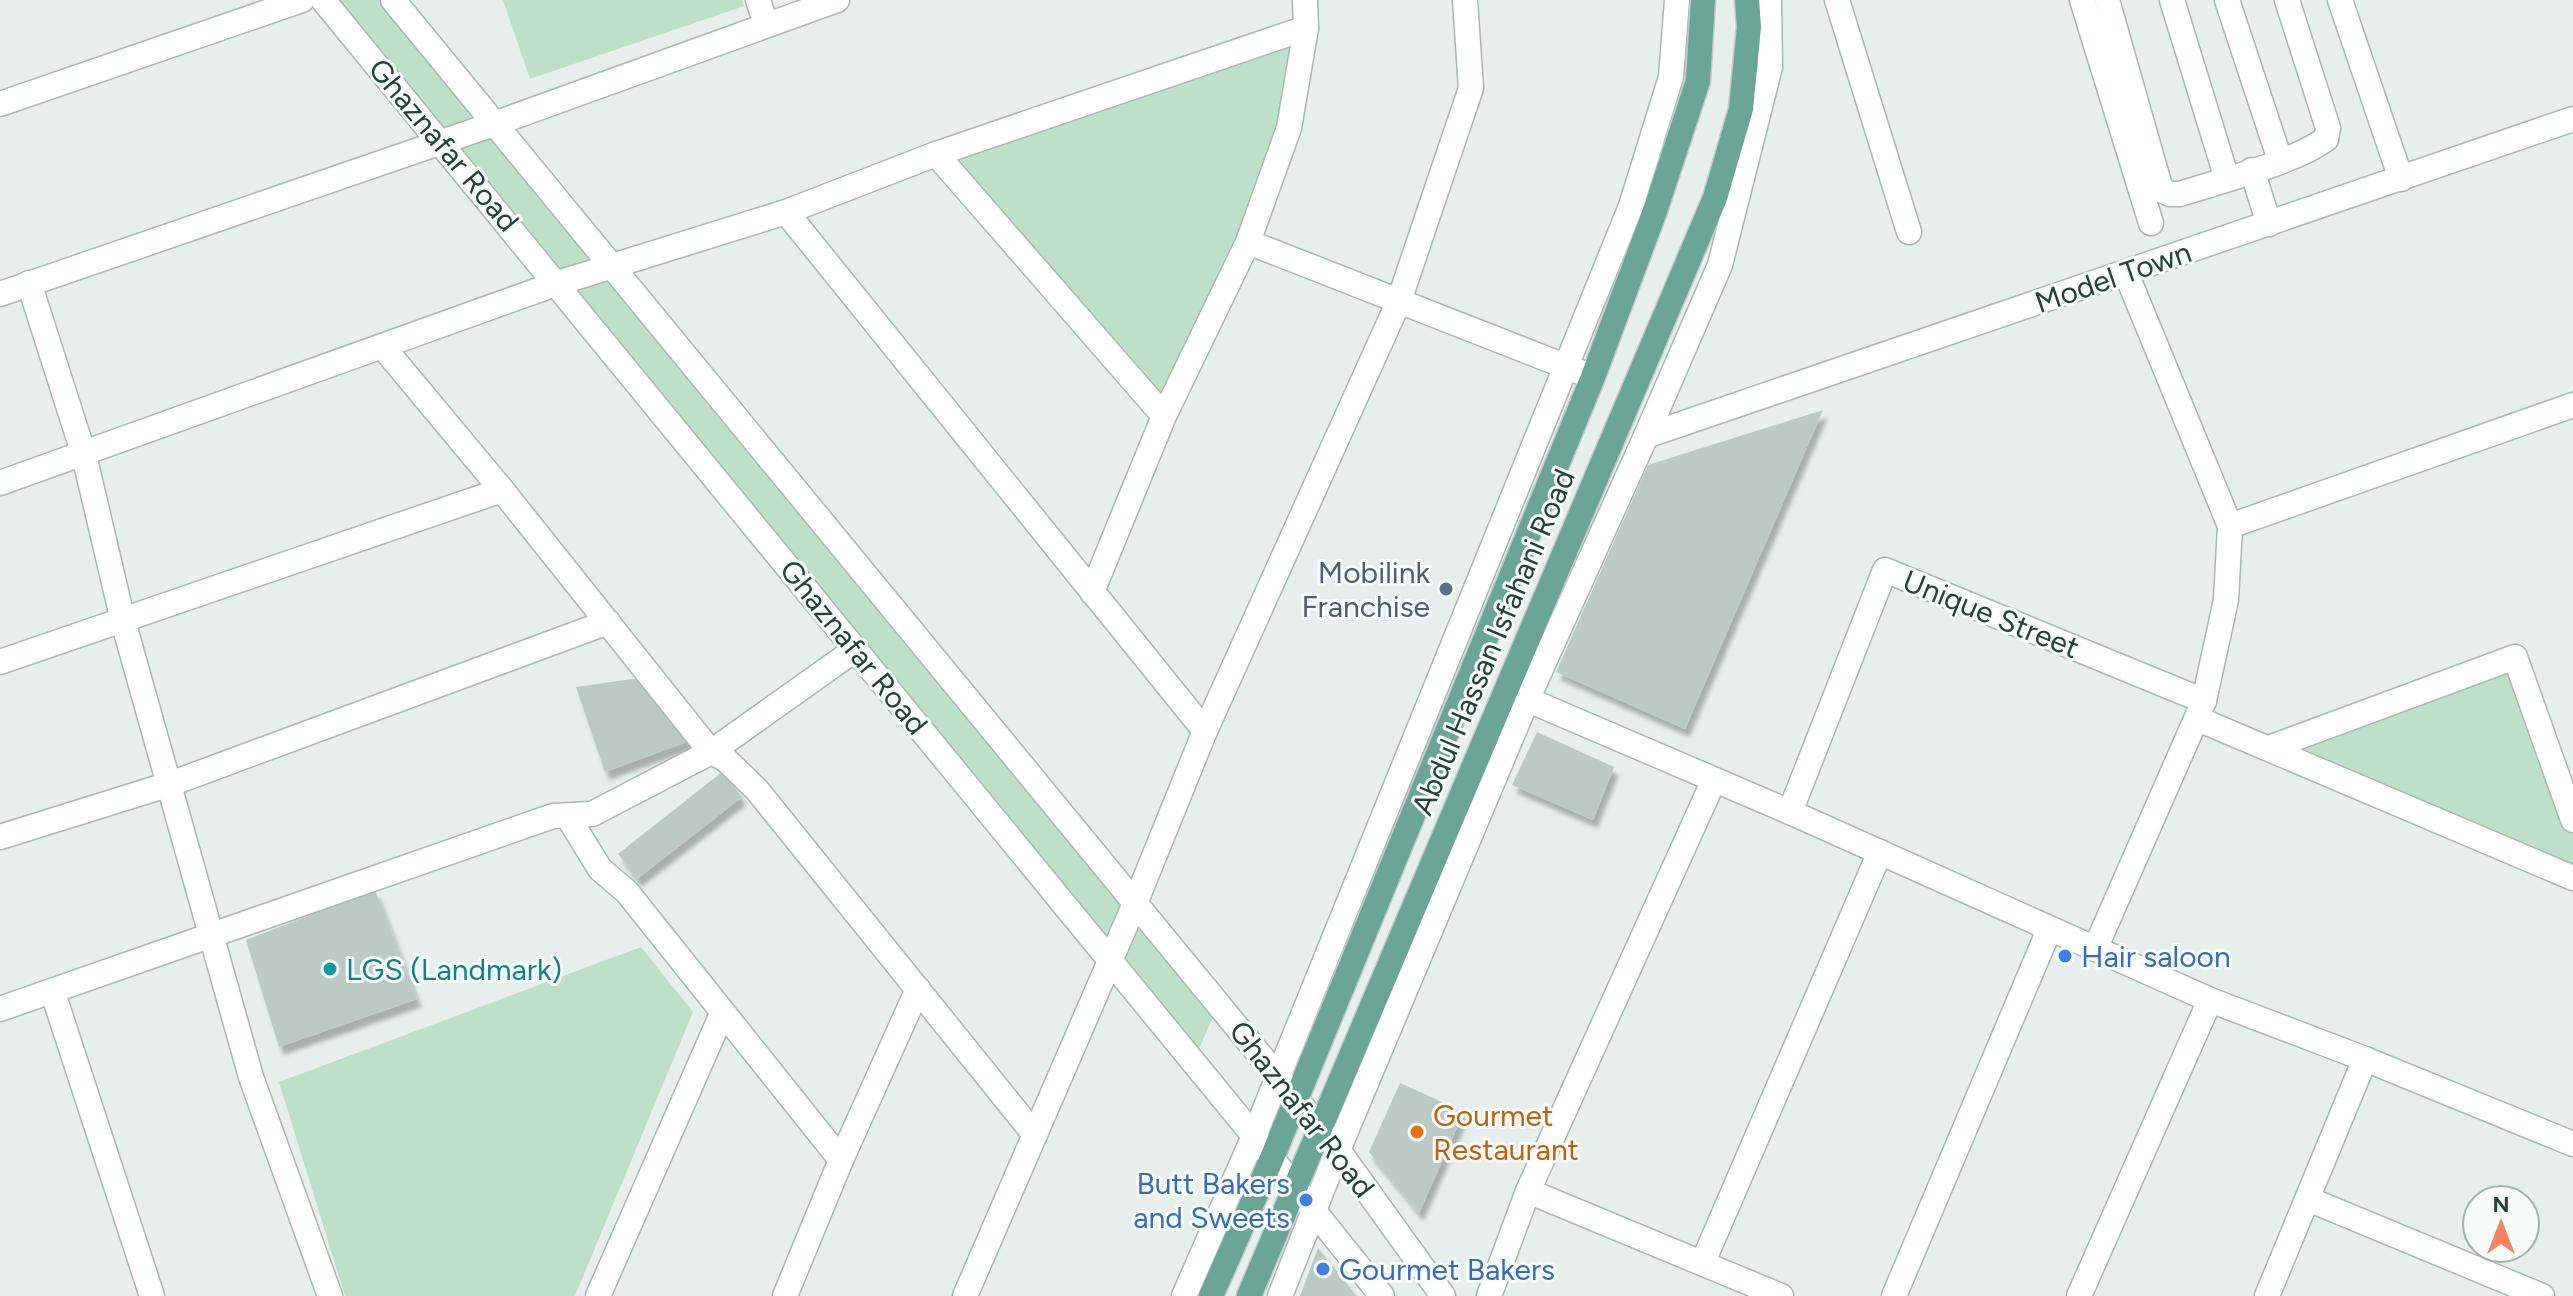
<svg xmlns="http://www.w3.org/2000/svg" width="2573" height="1296" font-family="Figtree,sans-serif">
<defs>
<filter id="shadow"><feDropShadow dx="4.5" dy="8" stdDeviation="2" flood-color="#0004"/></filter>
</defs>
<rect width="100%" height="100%" fill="#e6efeb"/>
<!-- green -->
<g fill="#bfe0c8">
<path d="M 326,0 L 387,0 L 1219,1004 L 1193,1062 Z"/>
<path d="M 503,0 L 742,0 L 744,6 L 530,79 Z"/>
<path d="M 1306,28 L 1289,128 L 1164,416 L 936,154 Z"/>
<path d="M 2515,657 L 2573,820 L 2573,878 L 2269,748 Z"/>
<path d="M 641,947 L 693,1012 L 575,1296 L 345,1296 L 279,1082 Z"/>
</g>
<!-- building -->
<g fill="#bbcac4" filter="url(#shadow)">
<path d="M 1823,410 L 1685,729 L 1556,672 L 1648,465 Z"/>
<path d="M 646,677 L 695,739 L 605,772 L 576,687 Z"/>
<path d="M 1537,732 L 1614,767 L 1593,820 L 1512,785 Z"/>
<path d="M 722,772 L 742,797 L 637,879 L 618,854 Z"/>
<path d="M 375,890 L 417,999 L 279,1047 L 246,940 Z"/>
<path d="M 1400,1083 L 1464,1112 L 1419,1213 L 1369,1152 Z"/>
<path d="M 1318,1248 L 1352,1290 L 1356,1296 L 1300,1296 Z"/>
</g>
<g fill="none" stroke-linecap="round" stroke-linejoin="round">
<!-- minor casing -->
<g stroke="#a8b8b2" stroke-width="27">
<g id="minor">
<path d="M 323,0 L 1254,1136 L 1382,1296"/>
<path d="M 393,0 L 1338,1150 L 1443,1296"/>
<path d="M 758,0 L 766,24"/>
<path d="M 1305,0 L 1306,28"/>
<path d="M 1837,0 L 1909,232"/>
<path d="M 2082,0 L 2151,223"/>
<path d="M 2107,0 L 2161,190 L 2170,194 L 2180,194 C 2220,181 2293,163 2326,139 L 2328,128 L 2287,0"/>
<path d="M 2172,0 L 2227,179"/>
<path d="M 2227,0 L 2280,160"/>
<path d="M 2340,0 L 2401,179"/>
<path d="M 0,104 L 302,0"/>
<path d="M 936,154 L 1164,416"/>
<path d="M 2252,170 L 2269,224"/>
<path d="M 786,212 L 1205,731"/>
<path d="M 1248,242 L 1580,372"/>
<path d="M 29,283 L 84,455 L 123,621 L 251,1077 L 330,1296"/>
<path d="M 0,294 L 494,124 L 837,0"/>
<path d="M 383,347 L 502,490 L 711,752 L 725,759 L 757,790 L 1035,1135"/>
<path d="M 1646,436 L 2573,119"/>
<path d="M 0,483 L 558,283 L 786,212 L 936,154 L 1306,28 L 1289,128 L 1248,242 L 1164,416 L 1092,592"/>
<path d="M 2230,526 L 2573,405"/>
<path d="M 0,662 L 502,490"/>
<path d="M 1512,693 L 1790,812 L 2210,1000 L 2365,1059 L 2573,1144"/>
<path d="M 2198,719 L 2573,878"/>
<path d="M 2269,748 L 2515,657 L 2573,820"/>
<path d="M 1790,812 L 1885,570 L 2204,701"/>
<path d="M 568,817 L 600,869 L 627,892 L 841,1160"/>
<path d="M 0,837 L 170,784 L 608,622"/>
<path d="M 2095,949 L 2204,701 L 2226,600 L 2230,526 L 2126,273"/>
<path d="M 53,993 L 152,1296"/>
<path d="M 0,1009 L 553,816 L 592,814 L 711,752 L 856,649"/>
<path d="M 1528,1191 L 1781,1296"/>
<path d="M 2308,1199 L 2542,1296"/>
<path d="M 1703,1262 L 1880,852"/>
<path d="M 598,1296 L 722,1014"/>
<path d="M 785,1296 L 841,1160 L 918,989"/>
<path d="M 965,1296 L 1136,901 L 1205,731 L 1399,301 L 1471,88 L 1465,0"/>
<path d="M 1184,1296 L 1254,1136 L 1631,206 L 1671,77 L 1677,0"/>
<path d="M 1280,1296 L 1338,1150 L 1527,700 L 1646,436 L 1720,265 L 1770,67 L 1769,0"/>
<path d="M 1489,1296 L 1528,1191 L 1714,780"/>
<path d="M 1894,1296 L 2049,930"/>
<path d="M 2079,1296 L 2210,1000"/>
<path d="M 2267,1296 L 2365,1059"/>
</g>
</g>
<!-- major casing -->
<g stroke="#c2cac8" stroke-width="27">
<g id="major">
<path d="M 1211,1296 L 1272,1158 L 1593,377 L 1655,211 L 1698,81 L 1703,0"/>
<path d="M 1249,1296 L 1715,198 L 1741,109 L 1749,27 L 1747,0"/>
</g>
</g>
<!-- minor -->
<use href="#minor" stroke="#fff" stroke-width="24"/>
<!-- major -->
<use href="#major" stroke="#6aa596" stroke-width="24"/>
</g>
<!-- markers -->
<circle fill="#5c6f8a" stroke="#f7fbf9" stroke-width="3" cx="1446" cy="589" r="8"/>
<g fill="#3f7fe0" stroke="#f7fbf9" stroke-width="3">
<circle cx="2065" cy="956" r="8"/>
<circle cx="1306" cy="1200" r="8"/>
<circle cx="1323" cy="1269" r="8"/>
</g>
<circle fill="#0f9aa8" stroke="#f7fbf9" stroke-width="3" cx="330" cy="969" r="8"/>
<circle fill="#e8710a" stroke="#f7fbf9" stroke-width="3" cx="1417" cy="1132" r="8"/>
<g text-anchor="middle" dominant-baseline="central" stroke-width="6" stroke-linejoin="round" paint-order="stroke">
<!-- street labels -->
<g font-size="30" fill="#24423a" stroke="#f7fbf9">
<text transform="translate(444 145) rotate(50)">Ghaznafar Road</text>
<text transform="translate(2113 277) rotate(-19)">Model Town</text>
<text transform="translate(1991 614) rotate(22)">Unique Street</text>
<text transform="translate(1493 642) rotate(-67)">Abdul Hassan Isfahani Road</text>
<text transform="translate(854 647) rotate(51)">Ghaznafar Road</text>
<text transform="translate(1302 1109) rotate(52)">Ghaznafar Road</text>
</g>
<!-- service labels -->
<g font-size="30" fill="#4e5e75" stroke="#f7fbf9" text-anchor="end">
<text x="1430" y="572">Mobilink<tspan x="1430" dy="34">Franchise</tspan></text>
</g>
<!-- shop labels -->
<g font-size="30" fill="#366cbe" stroke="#f7fbf9" text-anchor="start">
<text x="2081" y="956">Hair saloon</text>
<text x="1290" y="1183" text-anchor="end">Butt Bakers<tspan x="1290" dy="34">and Sweets</tspan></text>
<text x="1339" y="1269">Gourmet Bakers</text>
</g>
<!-- culture labels -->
<g font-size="30" fill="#0d838f" stroke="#f7fbf9" text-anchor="start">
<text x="346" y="969">LGS (Landmark)</text>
</g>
<!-- food labels -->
<g font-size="30" fill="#c56008" stroke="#f7fbf9" text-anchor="start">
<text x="1433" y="1115">Gourmet<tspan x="1433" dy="34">Restaurant</tspan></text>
</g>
</g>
<!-- north arrow -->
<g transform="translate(2501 1224)"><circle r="38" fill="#f7fbf9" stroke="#a3b1ad" stroke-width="2"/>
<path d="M0-6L14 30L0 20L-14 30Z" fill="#f4845f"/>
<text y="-12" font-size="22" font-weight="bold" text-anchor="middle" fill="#24423a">N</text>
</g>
</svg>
